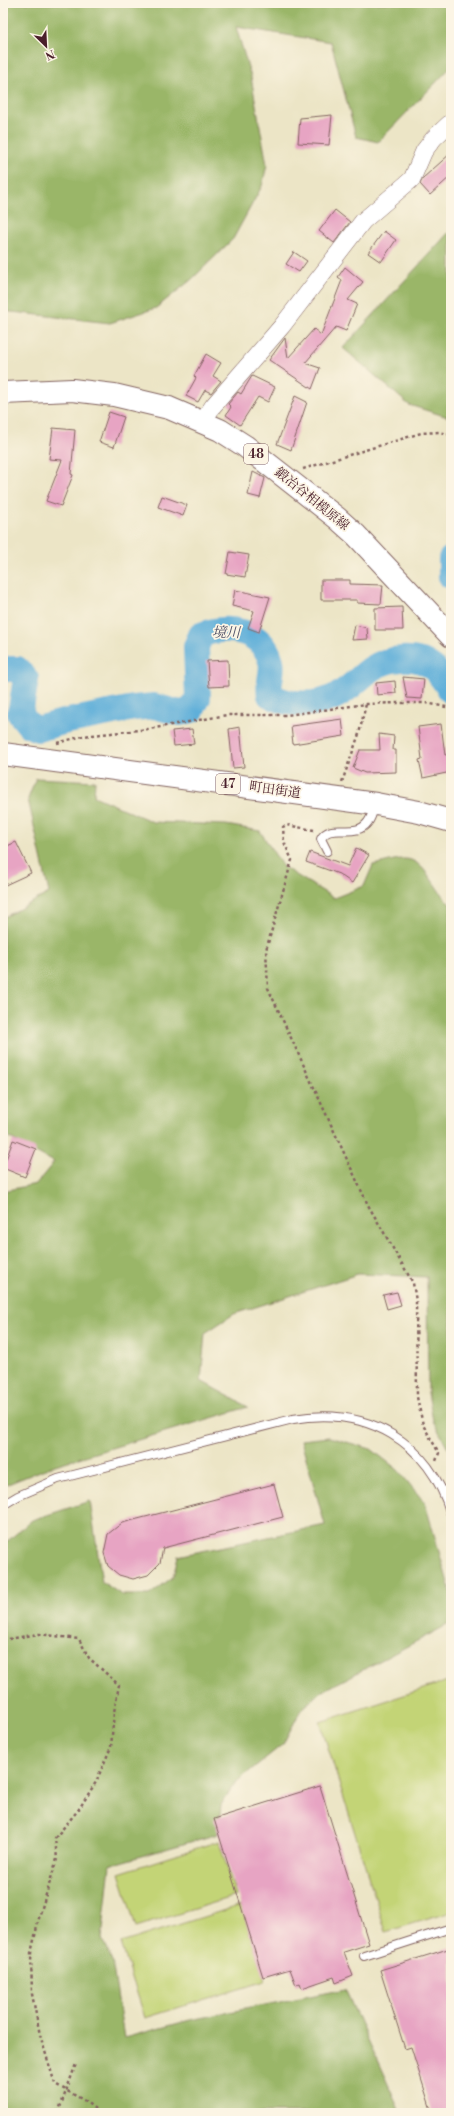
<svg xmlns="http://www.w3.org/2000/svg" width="454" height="2116" font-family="'Libre Bodoni','Noto Serif JP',serif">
<rect width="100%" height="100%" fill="#fcf5e5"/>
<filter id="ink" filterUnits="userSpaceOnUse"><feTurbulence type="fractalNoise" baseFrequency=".025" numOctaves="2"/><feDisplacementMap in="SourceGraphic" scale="8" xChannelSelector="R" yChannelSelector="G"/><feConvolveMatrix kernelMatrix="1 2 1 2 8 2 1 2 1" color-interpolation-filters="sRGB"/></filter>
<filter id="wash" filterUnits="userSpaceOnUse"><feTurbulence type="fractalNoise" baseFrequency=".012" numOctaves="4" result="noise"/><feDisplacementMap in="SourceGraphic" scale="16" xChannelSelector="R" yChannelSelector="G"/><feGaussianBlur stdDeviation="0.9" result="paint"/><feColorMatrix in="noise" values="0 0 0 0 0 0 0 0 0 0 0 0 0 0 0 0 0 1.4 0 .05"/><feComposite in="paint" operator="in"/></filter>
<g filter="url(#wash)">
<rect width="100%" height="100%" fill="#ece5c6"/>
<!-- green -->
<g fill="#c3d476" stroke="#867a50">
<path d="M 451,1680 L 451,1912 L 386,1932 L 320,1722 Z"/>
<path d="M 219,1841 L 236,1896 L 136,1927 L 119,1873 Z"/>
<path d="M 241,1905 L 265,1981 L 145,2018 L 121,1943 Z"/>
</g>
<!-- forest -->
<g fill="#9ab667" stroke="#726a49">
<path d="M 3,3 L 451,3 L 451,67 L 378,142 L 356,137 L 331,42 L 236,27 L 251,77 L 267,165 L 262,186 L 233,239 L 191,280 L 156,308 L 110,323 L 3,311 Z"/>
<path d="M 451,230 L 451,418 L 409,405 L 343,348 Z"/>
<path d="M 36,778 L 95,781 L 94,796 L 153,822 L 226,825 L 260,831 L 283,867 L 334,898 L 364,886 L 373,865 C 383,863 394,859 404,859 C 425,858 436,893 451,905 L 451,1453 L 433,1421 L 428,1393 L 427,1277 L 358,1274 L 234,1314 L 205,1333 L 201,1381 L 248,1407 L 55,1465 L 3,1486 L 3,1191 L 36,1184 L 54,1162 L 3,1134 L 3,918 L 49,893 L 28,799 Z"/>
<path d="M 329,1437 L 371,1449 L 398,1470 L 425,1503 L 451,1593 L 451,1623 L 321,1692 L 301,1710 L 283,1744 L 235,1783 L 221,1805 L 218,1834 L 110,1865 L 102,1939 L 112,1961 L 124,2038 L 190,2020 L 345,1989 L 401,2113 L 3,2113 L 3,1545 L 32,1520 L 90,1501 L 102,1582 L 122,1595 L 149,1595 L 173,1577 L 178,1556 L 325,1525 L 301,1440 Z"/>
</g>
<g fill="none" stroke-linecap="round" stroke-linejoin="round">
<!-- river -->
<g stroke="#5eafd9" stroke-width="26">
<path d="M 451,559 L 451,576"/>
<path d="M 3,669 L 17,669 L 26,679 L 20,714 L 29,725 L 38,729 L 63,722 L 134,708 L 154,706 L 180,713 L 192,710 L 198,698 L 196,647 L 201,635 C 228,624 262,630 271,661 C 274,672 267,684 270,695 C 288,706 315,706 334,697 C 348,691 359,678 371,669 C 387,658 416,654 432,667 C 440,673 445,682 451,691"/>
</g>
</g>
<g id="blocks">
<!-- building -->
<g fill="#e7a4c3">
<path d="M 332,115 L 329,145 L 298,143 L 300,118 Z"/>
<path d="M 451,153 L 451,176 L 430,195 L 420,184 L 423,178 Z"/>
<path d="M 335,210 L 350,222 L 334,243 L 319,231 Z"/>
<path d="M 384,231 L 396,240 L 381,262 L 368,253 Z"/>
<path d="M 294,252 L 307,261 L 299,272 L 286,264 Z"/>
<path d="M 345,267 L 363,282 L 348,300 L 357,304 L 346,331 L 336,327 L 305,363 L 320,368 L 312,389 L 269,360 L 285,338 L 288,358 L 314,329 L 321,335 L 342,280 L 338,277 Z"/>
<path d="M 206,354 L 221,363 L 213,376 L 221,381 L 211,393 L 205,390 L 198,402 L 186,396 L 196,378 L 194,376 Z"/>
<path d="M 252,376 L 275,387 L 268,402 L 258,397 L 240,425 L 226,415 L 231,407 L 228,404 L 238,392 L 241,394 Z"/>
<path d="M 295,396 L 307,402 L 291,450 L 277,444 Z"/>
<path d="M 109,412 L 124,417 L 114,447 L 99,442 Z"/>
<path d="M 53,428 L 75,430 L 71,474 L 73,475 L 61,506 L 46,501 L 62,460 L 49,459 Z"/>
<path d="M 253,472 L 265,478 L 260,498 L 248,495 Z"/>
<path d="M 162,496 L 187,505 L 183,516 L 158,507 Z"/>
<path d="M 230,552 L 249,555 L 245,577 L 226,574 Z"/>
<path d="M 321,580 L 350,580 L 350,584 L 383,585 L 381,604 L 357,603 L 357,600 L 321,600 Z"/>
<path d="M 235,590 L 270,597 L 259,632 L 248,628 L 254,611 L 232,606 Z"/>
<path d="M 402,607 L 403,630 L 375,630 L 375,608 Z"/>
<path d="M 355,625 L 367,628 L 368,639 L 352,640 Z"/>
<path d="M 228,660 L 229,686 L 209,687 L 207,661 Z"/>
<path d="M 403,677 L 424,679 L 422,699 L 407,698 Z"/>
<path d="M 395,681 L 396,693 L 377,695 L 376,683 Z"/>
<path d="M 342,719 L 344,736 L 293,744 L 291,726 Z"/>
<path d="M 441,724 L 445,755 L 451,754 L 451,772 L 423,778 L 419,760 L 422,759 L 418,727 Z"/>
<path d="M 240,727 L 244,767 L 233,768 L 229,729 Z"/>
<path d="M 192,729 L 194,744 L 174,746 L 172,731 Z"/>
<path d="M 379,734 L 394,736 L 393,750 L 396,750 L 396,772 L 365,773 L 353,768 L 360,750 L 380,750 Z"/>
<path d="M 16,842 L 31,873 L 3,886 L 3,848 Z"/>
<path d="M 356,848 L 369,855 L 352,883 L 339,874 L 306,862 L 310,852 L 348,866 Z"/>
<path d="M 13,1140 L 36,1149 L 25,1177 L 3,1168 Z"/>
<path d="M 397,1292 L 401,1305 L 387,1309 L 383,1295 Z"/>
<path d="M 274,1484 L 283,1517 L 163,1548 L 160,1563 L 148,1575 L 133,1579 L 119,1575 L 108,1566 L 104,1553 L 108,1534 L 122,1523 Z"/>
<path d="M 320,1786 L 369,1944 L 344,1952 L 353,1976 L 336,1983 L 334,1977 L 302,1988 L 300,1983 L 296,1985 L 290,1969 L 263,1977 L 214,1819 Z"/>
<path d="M 451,1948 L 451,2113 L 432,2113 L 411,2047 L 405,2049 L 380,1970 Z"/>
</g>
</g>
</g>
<g filter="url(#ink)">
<use href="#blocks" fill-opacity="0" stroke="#836461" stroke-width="1"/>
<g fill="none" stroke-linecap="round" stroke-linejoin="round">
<!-- lane casing -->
<g stroke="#836461" stroke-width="10">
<g id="lane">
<path d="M 327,851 L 321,839 C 330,821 355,840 368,822 C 372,817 373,810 375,804"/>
<path d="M 3,1505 L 18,1496 L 58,1479 L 293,1419 C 367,1406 429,1441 451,1514"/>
<path d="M 364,1956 L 451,1928"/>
</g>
</g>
<!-- street casing -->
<g stroke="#836461" stroke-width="18">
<path id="street" d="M 203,421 L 213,406 L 282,326 L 363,221 L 412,179 L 424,151 L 434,138 L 449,124"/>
</g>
<!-- primary casing -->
<g stroke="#836461" stroke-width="24">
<g id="primary">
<path d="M 3,393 L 72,390 L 114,395 L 169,408 L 220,430 L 245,446 L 337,518 L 356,535 L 451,636"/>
<path d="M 3,754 L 376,804 L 419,812 L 451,821"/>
</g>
</g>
<!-- path -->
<g stroke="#836461" stroke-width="2.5" stroke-dasharray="3 3" stroke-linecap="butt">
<path d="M 303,469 L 421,433 L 440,432 L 451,435"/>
<path d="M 57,743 L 83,736 L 149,729 L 227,715 L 287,715 L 366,704 L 397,703 L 426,703 L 451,708"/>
<path d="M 342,782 L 359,734 L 366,704"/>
<path d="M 314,830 L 286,825 L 283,827 L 284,842 L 292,860 L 266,950 L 268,988 L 368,1205 L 413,1283 L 416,1301 L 417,1397 L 423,1425 L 439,1453 L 436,1461"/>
<path d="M 3,1640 L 39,1634 L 79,1639 L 89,1658 L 119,1685 L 114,1712 L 111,1747 L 96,1782 L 79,1809 L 55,1838 L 57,1859 L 40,1914 L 31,1953 L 32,1994 L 40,2035 L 55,2084 L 85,2101 L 100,2113"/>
<path d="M 58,2113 L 76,2064"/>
</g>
<!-- lane -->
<use href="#lane" stroke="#fff" stroke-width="8"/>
<!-- street -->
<use href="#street" stroke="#fff" stroke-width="17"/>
<!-- primary -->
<use href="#primary" stroke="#fff" stroke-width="22"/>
</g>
</g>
<g text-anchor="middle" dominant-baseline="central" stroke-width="3.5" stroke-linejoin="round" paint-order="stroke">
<!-- shield labels -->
<g fill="#fcf5e5" stroke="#7f5f63" stroke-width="1">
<rect x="244" y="444" width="24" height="20" rx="3"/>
<rect x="216" y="774" width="24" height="20" rx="3"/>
</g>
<g font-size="12" font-weight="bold" fill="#4a1f2b">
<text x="256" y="454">48</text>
<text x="228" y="784">47</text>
</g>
<!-- street labels -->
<g font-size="13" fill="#4a1f2b" stroke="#fcf5e5">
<text transform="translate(312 499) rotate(39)">鍛冶谷相模原線</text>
<text transform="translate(275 790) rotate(8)">町田街道</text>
</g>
<!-- water labels -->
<g font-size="14" font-style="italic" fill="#515168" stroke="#fcf5e5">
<text transform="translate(226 633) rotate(1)">境川</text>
</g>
</g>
<!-- margin -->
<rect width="454" height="2116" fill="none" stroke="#fcf5e5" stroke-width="16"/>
<!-- north arrow -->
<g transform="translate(46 46) rotate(156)" stroke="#fcf5e5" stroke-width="3" paint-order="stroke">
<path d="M0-3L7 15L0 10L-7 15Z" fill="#4a1f2b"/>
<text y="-6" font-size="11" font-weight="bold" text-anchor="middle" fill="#4a1f2b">N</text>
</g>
</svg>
